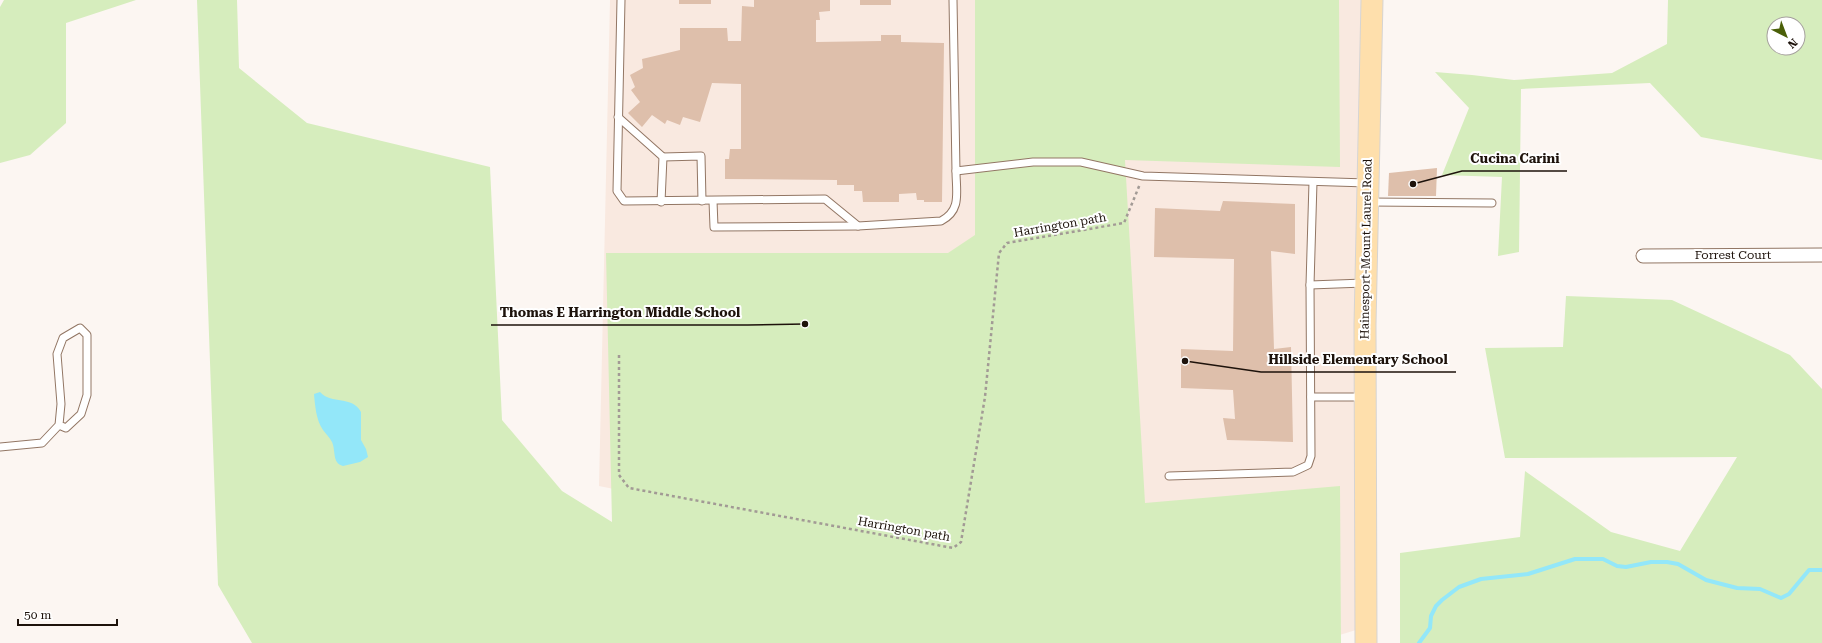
<svg xmlns="http://www.w3.org/2000/svg" width="1822" height="643" font-family="'Roboto Serif',serif">
<rect width="100%" height="100%" fill="#fcf6f2"/>
<!-- built -->
<path fill="#f9e9e0" d="M 610,0 L 1372,0 L 1366,627 L 1313,643 L 971,560 L 599,486 Z"/>
<!-- green -->
<g fill="#d6edbd" fill-rule="evenodd">
<path d="M 4,0 L 136,0 L 66,23 L 66,123 L 30,155 L 0,163 L 0,7 Z"/>
<path d="M 197,0 L 237,0 L 239,68 L 307,123 L 490,167 L 502,420 L 562,491 L 612,522 L 606,253 L 948,253 L 975,235 L 975,0 L 1339,0 L 1340,167 L 1125,160 L 1145,503 L 1340,486 L 1341,643 L 252,643 L 218,585 Z"/>
<path d="M 1668,0 L 1822,0 L 1822,160 L 1701,137 L 1650,83 L 1521,89 L 1519,252 L 1498,256 L 1502,177 L 1442,175 L 1469,108 L 1435,72 L 1472,75 L 1514,80 L 1612,73 L 1667,44 ZM 1774,24 L 1798,24 L 1798,48 L 1774,48 Z"/>
<path d="M 1566,296 L 1672,300 L 1790,355 L 1822,389 L 1822,643 L 1400,643 L 1400,553 L 1520,537 L 1525,471 L 1611,532 L 1680,551 L 1737,457 L 1505,458 L 1485,348 L 1563,347 Z"/>
</g>
<!-- water -->
<path fill="#93e7f9" d="M 320,392 C 332,405 352,395 361,412 L 361,440 L 366,449 L 368,457 L 360,462 L 343,466 C 332,463 336,451 332,442 C 330,438 326,434 323,430 C 316,420 315,405 314,394 Z"/>
<g fill="none" stroke-linecap="round" stroke-linejoin="round">
<!-- stream -->
<path stroke="#93e7f9" stroke-width="4" d="M 1419,643 L 1430,628 L 1431,616 L 1436,606 L 1442,600 L 1459,587 L 1481,579 L 1528,574 L 1575,559 L 1603,559 L 1617,566 L 1626,567 L 1651,562 L 1667,562 L 1678,564 L 1706,580 L 1737,588 L 1760,589 L 1781,598 L 1789,594 L 1809,570 L 1822,570"/>
</g>
<!-- building -->
<g fill="#debfab">
<rect x="679" y="0" width="32" height="4"/>
<path d="M 754,0 L 830,0 L 830,11 L 819,12 L 820,20 L 816,20 L 816,42 L 881,41 L 881,35 L 901,35 L 901,42 L 944,43 L 942,202 L 924,202 L 924,200 L 917,200 L 916,193 L 899,194 L 899,202 L 863,202 L 862,191 L 854,191 L 854,185 L 837,185 L 837,180 L 725,179 L 725,159 L 729,159 L 730,149 L 741,149 L 741,84 L 712,83 L 700,122 L 683,117 L 680,125 L 667,120 L 665,124 L 652,115 L 642,127 L 628,113 L 640,102 L 631,90 L 635,87 L 630,75 L 643,68 L 642,59 L 680,50 L 680,28 L 727,28 L 728,41 L 741,41 L 742,6 L 754,7 Z"/>
<rect x="860" y="0" width="31" height="5"/>
<path d="M 1437,168 L 1436,196 L 1388,196 L 1389,173 Z"/>
<path d="M 1223,201 L 1295,204 L 1295,254 L 1271,251 L 1274,349 L 1291,347 L 1293,442 L 1227,440 L 1223,418 L 1235,419 L 1233,390 L 1181,388 L 1181,349 L 1233,351 L 1234,259 L 1154,257 L 1155,208 L 1220,211 Z"/>
</g>
<g fill="none" stroke-linecap="round" stroke-linejoin="round">
<!-- lane casing -->
<g stroke="#927664" stroke-width="9">
<g id="lane">
<path d="M 621,0 L 617,191 L 624,201 L 825,199 L 858,226 L 941,221 C 962,210 956,192 956,171"/>
<path d="M 953,0 L 956,171 L 1033,162 L 1081,162 L 1143,176 L 1367,183"/>
<path d="M 618,117 L 663,157 L 661,202"/>
<path d="M 663,157 L 701,156 L 702,201"/>
<path d="M 713,201 L 714,227 L 858,226"/>
<path d="M 1369,202 L 1492,203"/>
<path d="M 1310,285 L 1364,283"/>
<path d="M 1311,397 L 1363,397"/>
<path d="M 0,447 L 42,443 L 59,425 L 61,404 L 57,354 L 63,338 L 80,328 L 87,335 L 87,395 L 81,414 L 66,428 L 59,425"/>
<path d="M 1169,476 L 1293,472 L 1308,465 L 1311,456 L 1310,285 L 1313,182"/>
</g>
</g>
<!-- street casing -->
<g stroke="#927664" stroke-width="15">
<path id="street" d="M 1643,256 L 1822,255"/>
</g>
<!-- primary casing -->
<g stroke="#d6d4d3" stroke-width="23">
<path id="primary" d="M 1366,643 L 1365,325 L 1372,0"/>
</g>
<!-- path -->
<path stroke="#a29a95" stroke-width="2.5" stroke-dasharray="3 3" stroke-linecap="butt" d="M 619,355 L 619,475 L 629,488 L 953,548 L 961,542 L 985,397 L 999,253 L 1007,243 L 1124,223 L 1140,184"/>
<!-- lane -->
<use href="#lane" stroke="#fff" stroke-width="7"/>
<!-- street -->
<use href="#street" stroke="#fff" stroke-width="13"/>
<!-- primary -->
<use href="#primary" stroke="#fedfac" stroke-width="21"/>
</g>
<g text-anchor="middle" dominant-baseline="central" stroke-width="4" stroke-linejoin="round" paint-order="stroke">
<!-- street labels -->
<g font-size="12" fill="#1d120b" stroke="#fff">
<text transform="translate(1060 225) rotate(-10)">Harrington path</text>
<text transform="translate(1366 249) rotate(-89)">Hainesport-Mount Laurel Road</text>
<text x="1733" y="255">Forrest Court</text>
<text transform="translate(904 529) rotate(10)">Harrington path</text>
</g>
</g>
<!-- callouts -->
<path fill="none" stroke="#1d120b" stroke-width="1.5" d="M1413 184L1462 171H1567M805 324L748 325H491M1185 361L1261 372H1456"/>
<g fill="#1d120b" stroke="#fff" stroke-width="1.5">
<circle cx="1413" cy="184" r="4"/>
<circle cx="805" cy="324" r="4"/>
<circle cx="1185" cy="361" r="4"/>
</g>
<g font-size="13" text-anchor="middle" font-weight="bold" fill="#1d120b" stroke="#fff" stroke-width="4" stroke-linejoin="round" paint-order="stroke">
<text x="1515" y="163">Cucina Carini</text>
<text x="620" y="317">Thomas E Harrington Middle School</text>
<text x="1358" y="364">Hillside Elementary School</text>
</g>
<!-- north arrow -->
<g transform="translate(1786 36) rotate(138)"><circle r="19" fill="#ffffff" stroke="#a5a09d"/>
<path d="M0-3L7 15L0 10L-7 15Z" fill="#4a5f08"/>
<text y="-6" font-size="11" font-weight="bold" text-anchor="middle" fill="#1d120b">N</text>
</g>
<!-- scale -->
<path d="M18 619v6h99v-6" fill="none" stroke="#1d120b" stroke-width="2"/>
<text x="24" y="619" font-size="12" fill="#1d120b" stroke="#ffffff" stroke-width="3" paint-order="stroke">50 m</text>
</svg>
